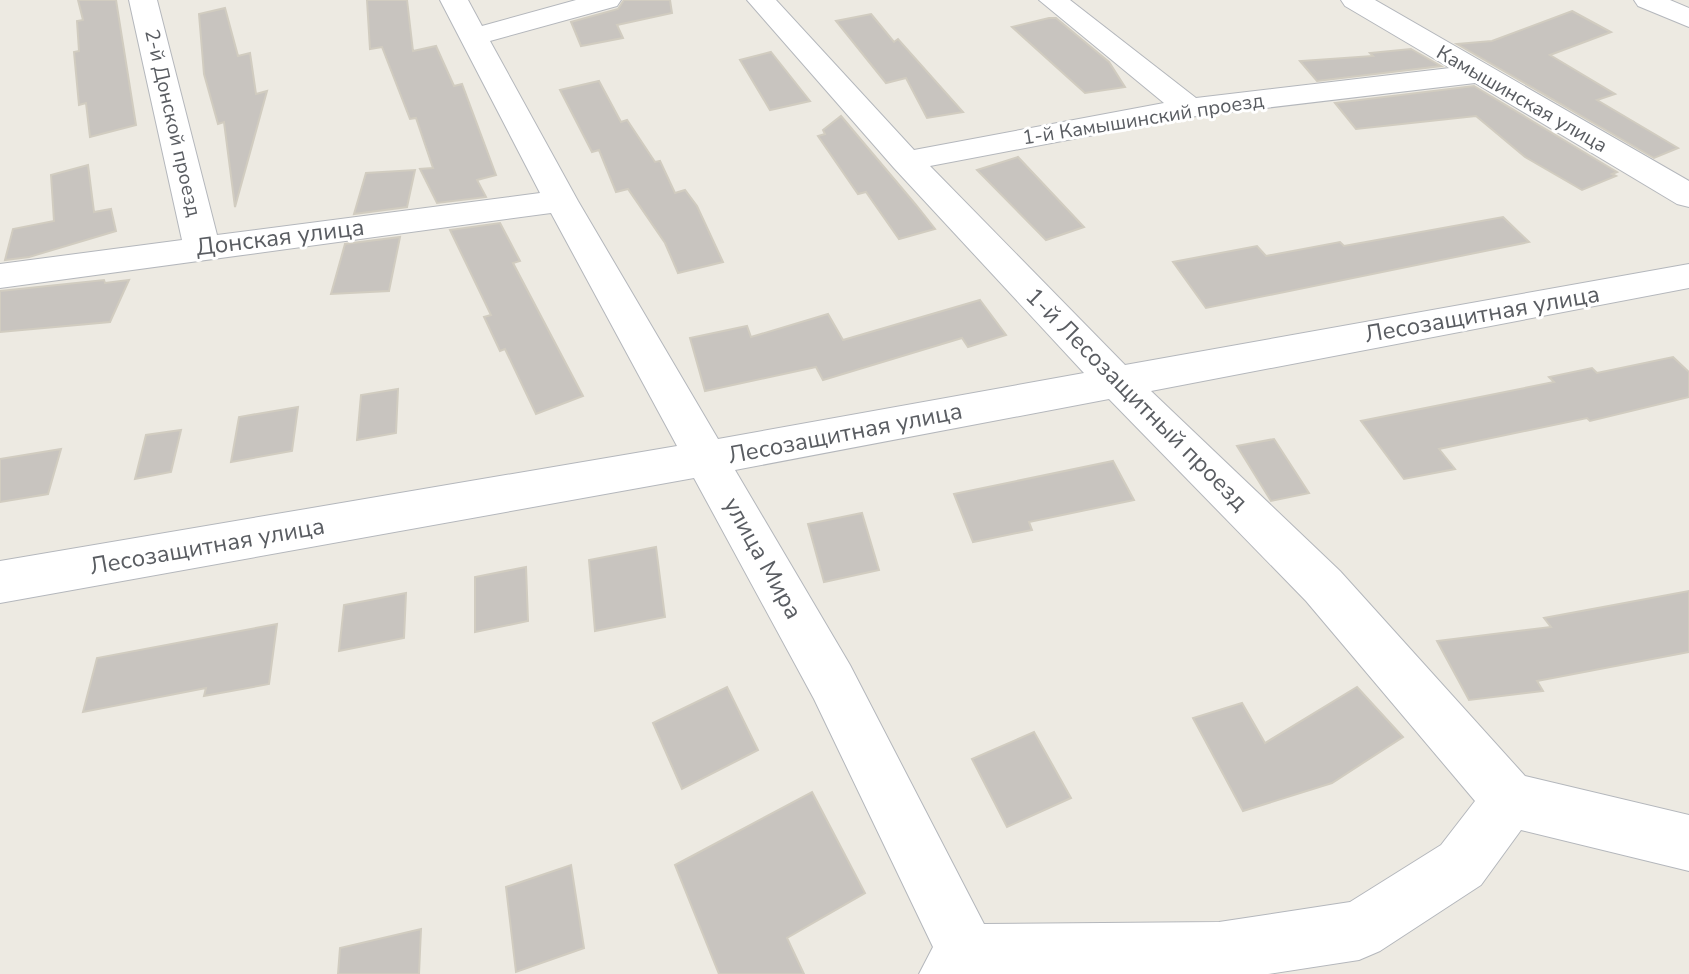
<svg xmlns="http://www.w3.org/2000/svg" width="1689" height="974" font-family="'Nunito Sans',sans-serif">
<rect width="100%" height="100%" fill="#edeae2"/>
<!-- building -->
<g fill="#c8c4bf" stroke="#d1ccc0" stroke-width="2">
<path d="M 78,0 L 116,0 L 136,125 L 90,137 L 86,103 L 79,105 L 74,52 L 79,51 L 77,21 L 83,20 Z"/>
<path d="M 367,0 L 407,0 L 413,51 L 436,46 L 454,86 L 462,84 L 496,175 L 477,180 L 486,197 L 437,203 L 420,169 L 433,168 L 416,118 L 410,119 L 382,47 L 370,49 Z"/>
<path d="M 624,0 L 670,0 L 672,13 L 617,25 L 623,38 L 581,46 L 571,22 L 618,9 Z"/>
<path d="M 225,8 L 238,56 L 250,53 L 256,94 L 267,91 L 235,207 L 224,122 L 218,124 L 204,74 L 199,14 Z"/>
<path d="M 1572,11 L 1611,32 L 1550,55 L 1615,94 L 1597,100 L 1678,148 L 1654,158 L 1457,44 L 1492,41 Z"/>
<path d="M 871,14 L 894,42 L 898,39 L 963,112 L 927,118 L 906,78 L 886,83 L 836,21 Z"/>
<path d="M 1049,18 L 1056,18 L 1109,62 L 1125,87 L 1085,93 L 1012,27 Z"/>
<path d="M 1411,49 L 1441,66 L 1317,81 L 1300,61 L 1373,56 L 1370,53 Z"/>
<path d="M 771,52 L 810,101 L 770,110 L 740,60 Z"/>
<path d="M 599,81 L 621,122 L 627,120 L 655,162 L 660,161 L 675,193 L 685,190 L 697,206 L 723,262 L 678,273 L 665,243 L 628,189 L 616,192 L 599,150 L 592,152 L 560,90 Z"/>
<path d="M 1474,86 L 1617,172 L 1612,174 L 1616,176 L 1582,190 L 1525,157 L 1476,116 L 1356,129 L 1335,103 Z"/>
<path d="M 841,116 L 916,205 L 935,229 L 899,239 L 866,192 L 858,194 L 818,136 L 825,134 L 823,130 Z"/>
<path d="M 1018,157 L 1084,227 L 1046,240 L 977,170 Z"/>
<path d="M 88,165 L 94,212 L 111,209 L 116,231 L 29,257 L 5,260 L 13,229 L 54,221 L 51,175 Z"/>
<path d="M 415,170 L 407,207 L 354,214 L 366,173 Z"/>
<path d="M 1503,217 L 1529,242 L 1206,308 L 1173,262 L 1257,246 L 1266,256 L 1340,242 L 1344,246 Z"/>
<path d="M 500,223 L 520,261 L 513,263 L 583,396 L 536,414 L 505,349 L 500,351 L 484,317 L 491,315 L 450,230 Z"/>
<path d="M 400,237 L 389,291 L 331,294 L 345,244 Z"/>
<path d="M 104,280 L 105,283 L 129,280 L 110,322 L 0,332 L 0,291 Z"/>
<path d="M 980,300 L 1006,335 L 968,347 L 962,338 L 823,380 L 816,367 L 705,391 L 690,338 L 747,326 L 751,337 L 828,314 L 843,340 Z"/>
<path d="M 1673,357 L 1689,372 L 1689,397 L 1590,421 L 1587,418 L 1439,449 L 1455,469 L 1404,479 L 1361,421 L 1554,382 L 1549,377 L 1592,368 L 1597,373 Z"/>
<path d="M 398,389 L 396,433 L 357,440 L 361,395 Z"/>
<path d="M 298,407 L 292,451 L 231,462 L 239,417 Z"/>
<path d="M 181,430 L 171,472 L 135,479 L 146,435 Z"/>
<path d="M 1274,439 L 1309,493 L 1271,501 L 1237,446 Z"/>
<path d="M 61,449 L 48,494 L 0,502 L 0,459 Z"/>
<path d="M 1113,461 L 1134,500 L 1029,522 L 1032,530 L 973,542 L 954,494 Z"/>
<path d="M 862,513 L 879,570 L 824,582 L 808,524 Z"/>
<path d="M 656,547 L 665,617 L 595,631 L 589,560 Z"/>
<path d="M 526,567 L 528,621 L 475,632 L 475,577 Z"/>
<path d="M 1689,591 L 1689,652 L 1537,681 L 1543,691 L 1469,700 L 1437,641 L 1551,627 L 1544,618 Z"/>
<path d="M 406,593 L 404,638 L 339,651 L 344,605 Z"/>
<path d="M 277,624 L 269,684 L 204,696 L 206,688 L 83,712 L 97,658 Z"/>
<path d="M 727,687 L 758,750 L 682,789 L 653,723 Z"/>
<path d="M 1357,687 L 1403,737 L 1332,783 L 1243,811 L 1193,718 L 1242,703 L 1265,743 Z"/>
<path d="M 1034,732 L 1071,798 L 1007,827 L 972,759 Z"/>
<path d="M 812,792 L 865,893 L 787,938 L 804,974 L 719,974 L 675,865 Z"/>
<path d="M 571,865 L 584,948 L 516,972 L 506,887 Z"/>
<path d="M 421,929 L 419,974 L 338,974 L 340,948 Z"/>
</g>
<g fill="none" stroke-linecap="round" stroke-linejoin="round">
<!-- minor casing -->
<g stroke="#b4b7bc" stroke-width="2">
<g id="minor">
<path d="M 129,0 L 157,0 L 217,235 L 540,193 L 440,0 L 468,0 L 482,26 L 576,0 L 621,0 L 617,6 L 490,41 L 578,201 L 718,439 L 1084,373 L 894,168 L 747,0 L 776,0 L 914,150 L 1164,103 L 1039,0 L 1070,0 L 1196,98 L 1450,68 L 1345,6 L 1341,0 L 1375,0 L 1689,181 L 1689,207 L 1677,204 L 1475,83 L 1189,117 L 930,166 L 1125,365 L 1689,264 L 1689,288 L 1151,391 L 1340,571 L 1525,776 L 1689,815 L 1689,871 L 1521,830 L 1481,885 L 1380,951 L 1359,960 L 1268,974 L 919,974 L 933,947 L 814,699 L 694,478 L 0,603 L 0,561 L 677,446 L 551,213 L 0,288 L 0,264 L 182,240 ZM 1109,399 L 1306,601 L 1475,801 L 1441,845 L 1350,902 L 1219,922 L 984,924 L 850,665 L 735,470 Z"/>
<path d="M 1634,0 L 1670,0 L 1689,8 L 1689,27 L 1638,6 Z"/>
</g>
</g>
<!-- minor -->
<use href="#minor" fill="#fff" fill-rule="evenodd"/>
</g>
<g text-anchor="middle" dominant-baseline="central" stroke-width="6" stroke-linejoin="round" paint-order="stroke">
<!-- far-street labels -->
<g font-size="20" fill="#5a5d62" stroke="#fff">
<text transform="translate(1522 99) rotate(30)">Камышинская улица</text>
<text transform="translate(1143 119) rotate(-9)">1-й Камышинский проезд</text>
<text transform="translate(173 123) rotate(77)">2-й Донской проезд</text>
</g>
<!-- street labels -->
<g font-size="24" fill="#5a5d62" stroke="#fff">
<text transform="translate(280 237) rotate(-7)">Донская улица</text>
<text transform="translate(1482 314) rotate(-10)">Лесозащитная улица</text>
<text transform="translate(1137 399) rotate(45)">1-й Лесозащитный проезд</text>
<text transform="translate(845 433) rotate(-11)">Лесозащитная улица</text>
<text transform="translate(207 546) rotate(-10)">Лесозащитная улица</text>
<text transform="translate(763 558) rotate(61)">улица Мира</text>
</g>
</g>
</svg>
